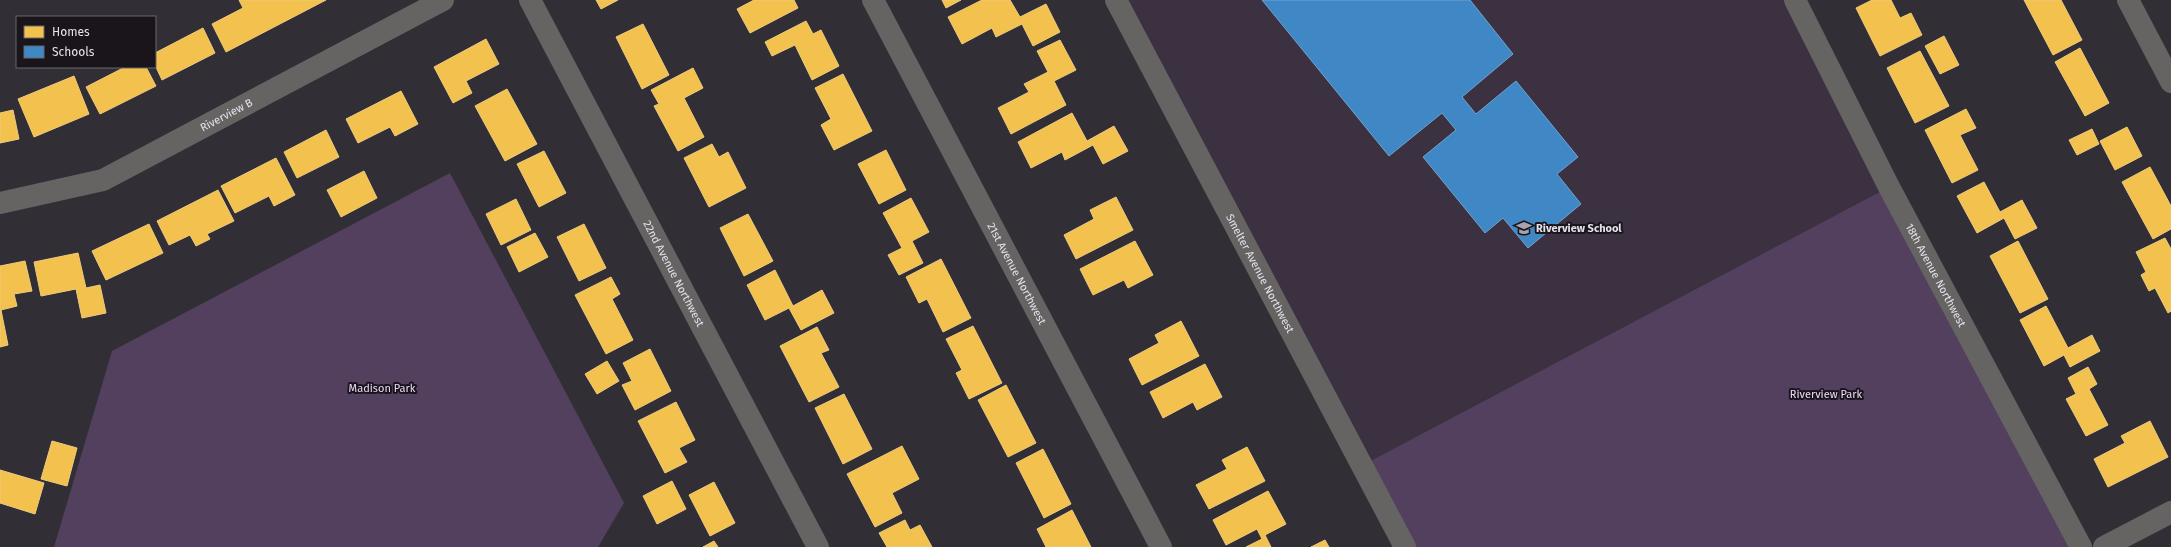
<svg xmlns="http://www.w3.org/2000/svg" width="2171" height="547" font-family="'Fira Sans',sans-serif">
<rect width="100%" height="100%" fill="#322e35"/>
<!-- built -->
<path fill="#3b3141" d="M 1116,0 L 1791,0 L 1889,187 L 1361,466 Z"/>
<!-- green -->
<g fill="#52405e">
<path d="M 450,173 L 624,503 L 598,547 L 54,547 L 112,351 Z"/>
<path d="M 1889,187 L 2081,547 L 1405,547 L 1361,466 Z"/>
</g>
<!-- homes -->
<g fill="#f2c14e" stroke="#eecb7d">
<path d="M 239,0 L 326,0 L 226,52 L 212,24 L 243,8 Z"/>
<path d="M 596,0 L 618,0 L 601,9 Z"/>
<path d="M 754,0 L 794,0 L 798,8 L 750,33 L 737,9 Z"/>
<path d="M 942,0 L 961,0 L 946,8 Z"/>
<path d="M 982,0 L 1010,0 L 1020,17 L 1046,4 L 1060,32 L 1033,46 L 1022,24 L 996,37 L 992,28 L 962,44 L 948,17 Z"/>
<path d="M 1872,0 L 1891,0 L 1900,18 L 1911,13 L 1922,35 L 1880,56 L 1856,8 Z"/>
<path d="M 2024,0 L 2061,0 L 2082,40 L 2053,55 Z"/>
<path d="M 806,21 L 813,34 L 821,30 L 839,66 L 812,80 L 795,45 L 772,56 L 765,42 Z"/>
<path d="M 643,24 L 669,75 L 642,89 L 616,37 Z"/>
<path d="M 203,28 L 215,53 L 162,80 L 155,65 L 155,53 Z"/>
<path d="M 1944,36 L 1959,65 L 1940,74 L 1925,46 Z"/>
<path d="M 486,39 L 499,64 L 466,81 L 472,93 L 453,103 L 434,67 Z"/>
<path d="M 1060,40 L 1076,70 L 1054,81 L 1066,105 L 1011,134 L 998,108 L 1029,92 L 1024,84 L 1048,72 L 1037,51 Z"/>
<path d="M 2080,48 L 2109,103 L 2085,116 L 2055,62 Z"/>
<path d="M 1920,51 L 1949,106 L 1915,123 L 1887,68 Z"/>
<path d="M 125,67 L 146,67 L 156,86 L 100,114 L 86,87 Z"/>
<path d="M 693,68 L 703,88 L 684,98 L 704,137 L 678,151 L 654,106 L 659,104 L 651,90 Z"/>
<path d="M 843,74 L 872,131 L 834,150 L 821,125 L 831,119 L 815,88 Z"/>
<path d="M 74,76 L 89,114 L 34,137 L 18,99 Z"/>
<path d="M 507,89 L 537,144 L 505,161 L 475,106 Z"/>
<path d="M 401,91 L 418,124 L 395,136 L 390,127 L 358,143 L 346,119 Z"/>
<path d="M 1966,109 L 1976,128 L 1960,135 L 1978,170 L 1952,183 L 1925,130 Z"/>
<path d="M 13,110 L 19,139 L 0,143 L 0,113 Z"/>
<path d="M 1072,113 L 1087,141 L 1114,126 L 1128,151 L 1103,164 L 1093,145 L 1065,160 L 1062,152 L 1031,168 L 1018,142 Z"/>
<path d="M 2127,127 L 2142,156 L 2115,170 L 2100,141 Z"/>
<path d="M 2092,129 L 2099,144 L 2077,155 L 2069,140 Z"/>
<path d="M 326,130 L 339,157 L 297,178 L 284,152 Z"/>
<path d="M 712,144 L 719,157 L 728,152 L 746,188 L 709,207 L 684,158 Z"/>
<path d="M 886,150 L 906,190 L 879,204 L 858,164 Z"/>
<path d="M 544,151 L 566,193 L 539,207 L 517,164 Z"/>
<path d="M 276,158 L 295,195 L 274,206 L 269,196 L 235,213 L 221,186 Z"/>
<path d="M 2150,167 L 2171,206 L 2171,229 L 2153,239 L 2122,182 Z"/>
<path d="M 364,171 L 377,198 L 341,217 L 327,190 Z"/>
<path d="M 1984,182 L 2000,212 L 2022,200 L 2037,228 L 2015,239 L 2004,218 L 1977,233 L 1957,196 Z"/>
<path d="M 218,190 L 234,221 L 207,234 L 210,239 L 196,246 L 190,235 L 169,245 L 157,221 Z"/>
<path d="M 1116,197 L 1133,230 L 1076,259 L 1064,235 L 1094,219 L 1090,210 Z"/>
<path d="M 911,198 L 929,232 L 912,241 L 923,263 L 899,275 L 888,255 L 902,248 L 883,213 Z"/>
<path d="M 516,199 L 531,230 L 501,245 L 486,214 Z"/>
<path d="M 748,214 L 773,261 L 744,276 L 720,228 Z"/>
<path d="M 149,224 L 163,253 L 106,280 L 92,251 Z"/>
<path d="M 584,224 L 606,268 L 579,281 L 557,237 Z"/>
<path d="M 535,233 L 548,257 L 519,272 L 507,247 Z"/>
<path d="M 2165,238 L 2171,249 L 2171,311 L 2168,313 L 2155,288 L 2149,291 L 2141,275 L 2146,272 L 2136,252 Z"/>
<path d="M 1135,241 L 1153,275 L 1128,288 L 1124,280 L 1093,295 L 1080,269 Z"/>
<path d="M 2018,241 L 2048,299 L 2020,313 L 1990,256 Z"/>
<path d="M 78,253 L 86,288 L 100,285 L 106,313 L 82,318 L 76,289 L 41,296 L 34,262 Z"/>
<path d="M 941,259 L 971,318 L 943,332 L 927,299 L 919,303 L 906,277 Z"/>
<path d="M 25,261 L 32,291 L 14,294 L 17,306 L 1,310 L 8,345 L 0,347 L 0,266 Z"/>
<path d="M 775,270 L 793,306 L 822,290 L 834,313 L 801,330 L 789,308 L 765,320 L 747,285 Z"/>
<path d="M 611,277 L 620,294 L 612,299 L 633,340 L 606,354 L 575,295 Z"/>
<path d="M 2046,306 L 2068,348 L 2092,335 L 2100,351 L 2070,367 L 2064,355 L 2044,366 L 2020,320 Z"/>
<path d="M 1181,321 L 1199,356 L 1142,385 L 1129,359 L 1159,343 L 1155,335 Z"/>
<path d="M 973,326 L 1002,383 L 969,399 L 956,373 L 962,370 L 946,339 Z"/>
<path d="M 817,327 L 829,350 L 821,353 L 839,387 L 809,402 L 780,346 Z"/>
<path d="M 650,349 L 671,391 L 635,410 L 622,385 L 632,381 L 623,363 Z"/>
<path d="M 607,361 L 619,381 L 597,394 L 585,374 Z"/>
<path d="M 1205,364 L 1222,397 L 1197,410 L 1193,402 L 1163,418 L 1150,392 Z"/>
<path d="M 2088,367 L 2097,384 L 2089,389 L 2108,425 L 2086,436 L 2066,399 L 2076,394 L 2068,378 Z"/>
<path d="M 1006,385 L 1036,443 L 1008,457 L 978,400 Z"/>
<path d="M 844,394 L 872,449 L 843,464 L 815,408 Z"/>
<path d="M 676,402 L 695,440 L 679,448 L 687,462 L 665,473 L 638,421 Z"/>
<path d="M 2150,421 L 2168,457 L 2108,487 L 2094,459 L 2125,443 L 2121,436 Z"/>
<path d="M 52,441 L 77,448 L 67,486 L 41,479 Z"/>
<path d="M 902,446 L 919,479 L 892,493 L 902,513 L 875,527 L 847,474 Z"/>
<path d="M 1247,447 L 1265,481 L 1209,509 L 1196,485 L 1227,469 L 1222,460 Z"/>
<path d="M 1043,449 L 1071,504 L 1044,518 L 1016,463 Z"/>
<path d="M 0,470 L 44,483 L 35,514 L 0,503 Z"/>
<path d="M 672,481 L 686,509 L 657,524 L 643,496 Z"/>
<path d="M 714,482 L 735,523 L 710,536 L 689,495 Z"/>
<path d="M 1268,491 L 1286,524 L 1265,535 L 1271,547 L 1246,547 L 1262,539 L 1257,529 L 1226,545 L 1213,520 Z"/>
<path d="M 1072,510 L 1091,547 L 1046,547 L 1037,529 Z"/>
<path d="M 905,520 L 910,530 L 920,525 L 932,547 L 887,547 L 879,533 Z"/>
<path d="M 1325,540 L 1329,547 L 1311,547 Z"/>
<path d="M 714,541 L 718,547 L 703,547 Z"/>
</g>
<!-- schools -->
<path fill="#3f88c5" stroke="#71a3d0" d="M 1262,0 L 1470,0 L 1513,54 L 1462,97 L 1476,114 L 1516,81 L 1578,157 L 1557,174 L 1581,204 L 1528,248 L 1503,218 L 1485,233 L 1423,157 L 1456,130 L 1442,113 L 1389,156 Z"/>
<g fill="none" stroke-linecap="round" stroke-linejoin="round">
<!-- minor -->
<g stroke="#666463" stroke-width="22">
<path id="s1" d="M 530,0 L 818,547"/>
<path id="s2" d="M 873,0 L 1161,547"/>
<path id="s3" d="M 1116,0 L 1405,547"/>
<path id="s4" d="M 1795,0 L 1889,187 L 2081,547"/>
<path d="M 2128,0 L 2171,82"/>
<path id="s5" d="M 0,203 L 103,180 L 443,0"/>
<path d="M 2104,547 L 2171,512"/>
</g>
</g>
<!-- icons -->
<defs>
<g id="school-bare" transform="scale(1.2)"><path d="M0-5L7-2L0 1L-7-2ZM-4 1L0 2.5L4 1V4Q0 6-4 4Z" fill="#a7a2ab" stroke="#19151b" stroke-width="2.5" paint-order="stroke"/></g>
</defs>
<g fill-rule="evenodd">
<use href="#school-bare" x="1524" y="228"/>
</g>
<g text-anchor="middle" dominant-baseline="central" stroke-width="4" stroke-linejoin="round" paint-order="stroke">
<!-- street labels -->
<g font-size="11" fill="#e6e1ea" stroke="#19151b">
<text stroke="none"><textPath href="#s5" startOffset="245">Riverview B</textPath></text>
<text stroke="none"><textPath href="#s1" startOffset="309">22nd Avenue Northwest</textPath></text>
<text stroke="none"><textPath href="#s2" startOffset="309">21st Avenue Northwest</textPath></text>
<text stroke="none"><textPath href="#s3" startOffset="309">Smelter Avenue Northwest</textPath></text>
<text stroke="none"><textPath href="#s4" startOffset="309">18th Avenue Northwest</textPath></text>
</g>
<!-- poi labels -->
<g font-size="11" font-weight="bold" fill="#e6e1ea" stroke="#19151b" text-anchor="start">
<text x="1536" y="228">Riverview School</text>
</g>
<!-- park labels -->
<g font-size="11" fill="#ebd9f9" stroke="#19151b">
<text x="382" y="388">Madison Park</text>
<text x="1826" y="394">Riverview Park</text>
</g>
</g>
<!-- legend -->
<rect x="16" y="16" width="140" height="52" fill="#19151b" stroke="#6b676e"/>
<rect x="24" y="26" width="20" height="12" fill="#f2c14e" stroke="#6b676e"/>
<text x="52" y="36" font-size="12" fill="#e6e1ea">Homes</text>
<rect x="24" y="46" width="20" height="12" fill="#3f88c5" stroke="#6b676e"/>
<text x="52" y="56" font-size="12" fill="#e6e1ea">Schools</text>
</svg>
